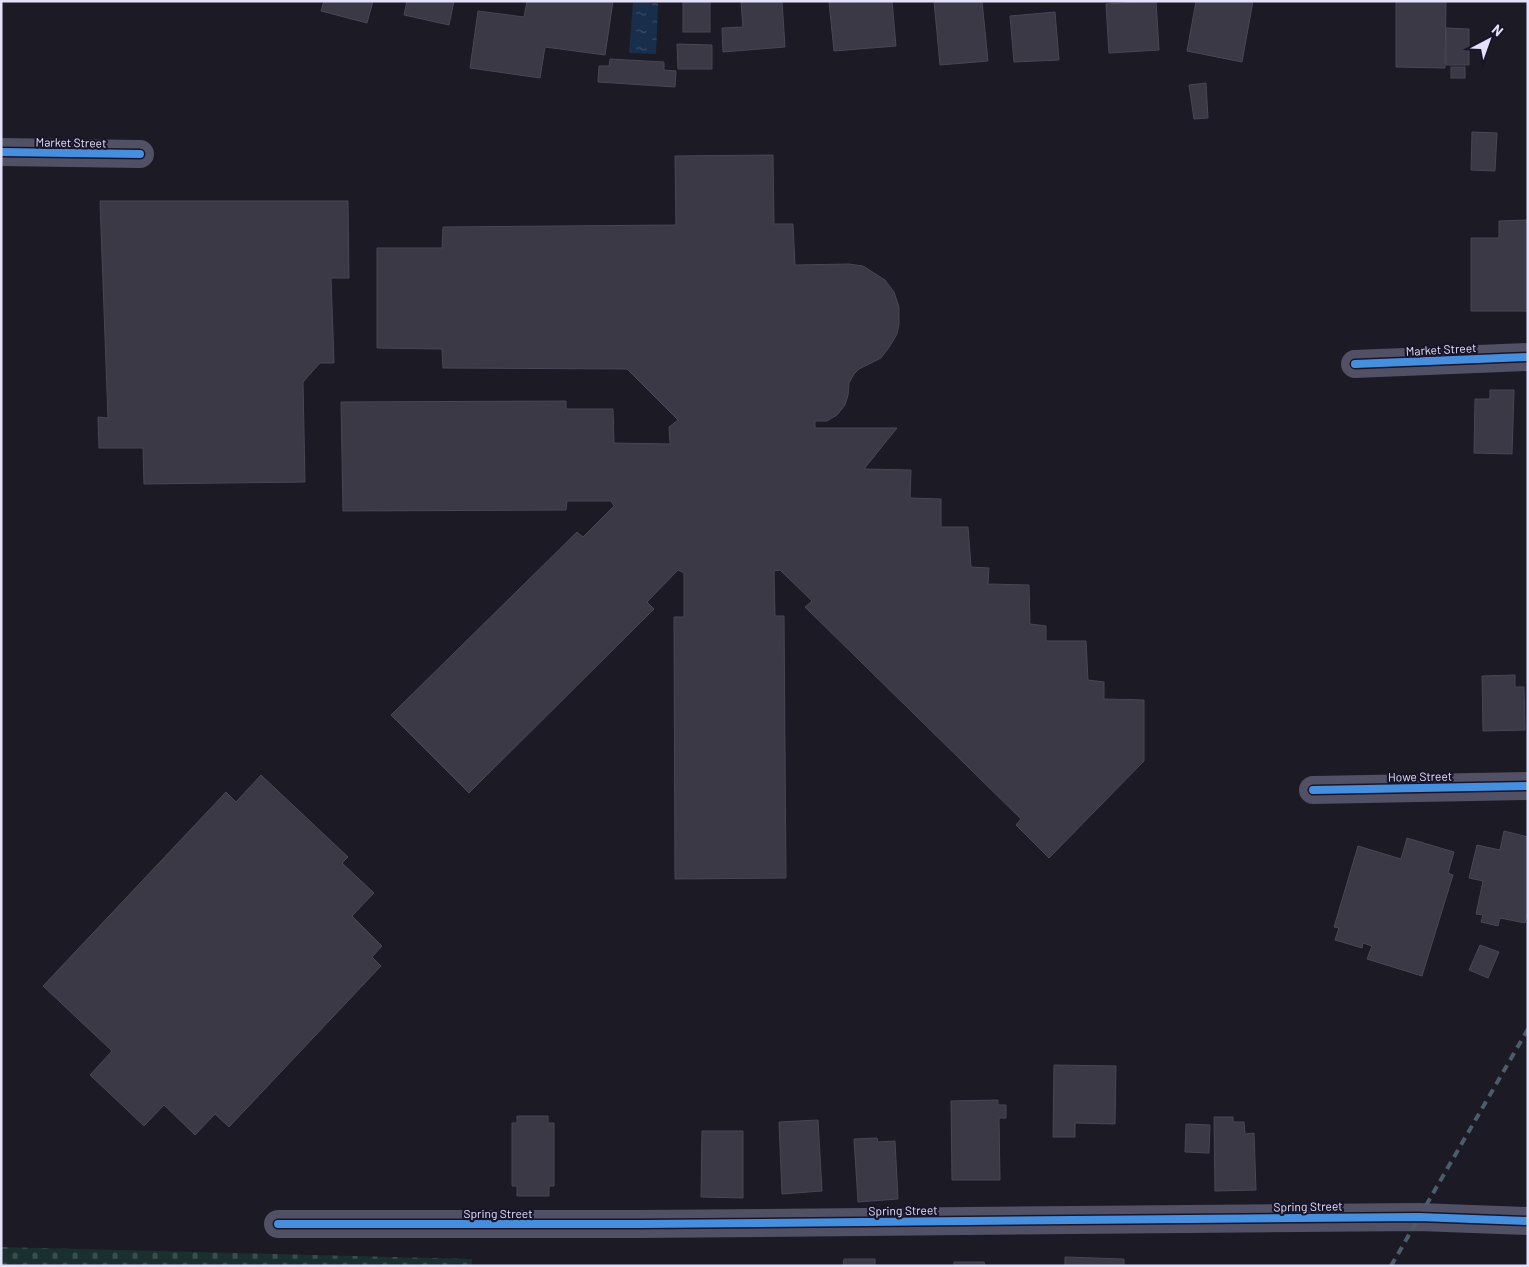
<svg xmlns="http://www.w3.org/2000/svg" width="1529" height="1267" font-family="Barlow,sans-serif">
<defs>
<pattern id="cemetery-stones" width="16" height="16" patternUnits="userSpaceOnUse" patternTransform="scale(1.25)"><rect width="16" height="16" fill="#19302f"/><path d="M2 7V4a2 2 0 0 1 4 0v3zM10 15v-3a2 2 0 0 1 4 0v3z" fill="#3a4e4e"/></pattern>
<pattern id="water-ripples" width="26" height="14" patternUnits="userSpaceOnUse" patternTransform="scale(1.25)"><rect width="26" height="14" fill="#192e4b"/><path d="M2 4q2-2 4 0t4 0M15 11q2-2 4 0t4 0" fill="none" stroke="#3a4c66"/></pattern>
</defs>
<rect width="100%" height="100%" fill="#1c1a25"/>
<!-- cemetery -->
<path fill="url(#cemetery-stones)" d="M 1,1247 L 472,1259 L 472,1266 L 1,1266 Z"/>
<!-- water -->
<path fill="url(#water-ripples)" d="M 633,2 L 658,3 L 656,54 L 629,53 Z"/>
<!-- building -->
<g fill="#3b3946" stroke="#494656">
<path d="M 324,1 L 373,1 L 367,23 L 321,11 Z"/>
<path d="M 407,1 L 454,1 L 449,25 L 404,15 Z"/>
<path d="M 527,1 L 613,1 L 605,55 L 545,47 L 540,78 L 470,68 L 478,11 L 524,17 Z"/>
<path d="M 741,1 L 782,1 L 785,47 L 723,52 L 722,28 L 743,27 Z"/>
<path d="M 892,1 L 896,46 L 834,51 L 829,2 Z"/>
<path d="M 934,1 L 982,1 L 988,61 L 940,65 Z"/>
<path d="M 1156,1 L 1159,50 L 1109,53 L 1106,4 Z"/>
<path d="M 1196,1 L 1253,1 L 1242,62 L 1187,51 Z"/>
<path d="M 1396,1 L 1446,1 L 1445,68 L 1396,67 Z"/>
<rect x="683" y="2" width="27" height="30"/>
<path d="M 1055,12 L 1059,60 L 1014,62 L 1010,16 Z"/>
<path d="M 1446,28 L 1469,29 L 1469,65 L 1446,65 Z"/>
<path d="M 677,44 L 712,45 L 712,69 L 678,69 Z"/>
<path d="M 610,59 L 664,62 L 664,70 L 676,71 L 675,87 L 598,82 L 599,66 L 609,66 Z"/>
<rect x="1451" y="67" width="14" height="11"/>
<path d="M 1206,83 L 1208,118 L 1194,119 L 1189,85 Z"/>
<path d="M 1472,132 L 1497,133 L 1495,171 L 1471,170 Z"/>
<path d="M 773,155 L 774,224 L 793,224 L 795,265 L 849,264 L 863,266 L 885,280 L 894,292 L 899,307 L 899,324 L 897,334 L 890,346 L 881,358 L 859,369 L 854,374 L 849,383 L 848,395 L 845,405 L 837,415 L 827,421 L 815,421 L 815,428 L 897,428 L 864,469 L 911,470 L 910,498 L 941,499 L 941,527 L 968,527 L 971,567 L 989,568 L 988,584 L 1029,585 L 1030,624 L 1046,626 L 1046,641 L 1086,641 L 1088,680 L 1104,682 L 1104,699 L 1144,700 L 1144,761 L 1049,858 L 1016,825 L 1021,819 L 805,607 L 812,601 L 780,570 L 774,571 L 775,616 L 784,616 L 786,878 L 675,879 L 674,617 L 684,617 L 684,573 L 678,570 L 647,602 L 654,609 L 469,793 L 391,715 L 577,532 L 583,537 L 614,506 L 611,501 L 567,501 L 566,510 L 343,511 L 341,402 L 566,401 L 566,409 L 613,409 L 614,443 L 670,444 L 669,427 L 678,420 L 627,369 L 443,368 L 442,349 L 377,348 L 377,248 L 442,248 L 443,227 L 676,225 L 675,156 Z"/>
<path d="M 100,201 L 348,201 L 349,278 L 331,278 L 334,363 L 320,363 L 303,382 L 305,482 L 144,484 L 143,448 L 99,448 L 98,417 L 108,418 Z"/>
<path d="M 1528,220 L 1528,311 L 1471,311 L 1471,238 L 1499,238 L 1499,221 Z"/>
<path d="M 1490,390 L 1514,390 L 1512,454 L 1474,453 L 1475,399 L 1490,399 Z"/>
<path d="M 1515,675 L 1515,687 L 1524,687 L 1525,730 L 1483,731 L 1482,676 Z"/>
<path d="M 261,775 L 348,857 L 342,863 L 374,893 L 352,916 L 382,946 L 372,957 L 381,966 L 229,1127 L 215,1114 L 195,1135 L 164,1105 L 144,1126 L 90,1075 L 112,1051 L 43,986 L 226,792 L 236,802 Z"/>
<path d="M 1504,831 L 1528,837 L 1528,910 L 1525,923 L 1500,918 L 1498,926 L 1481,922 L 1483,915 L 1476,914 L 1483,881 L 1469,878 L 1477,845 L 1500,850 Z"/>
<path d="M 1407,838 L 1454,852 L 1448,873 L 1453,875 L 1422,976 L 1367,959 L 1372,946 L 1363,943 L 1362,948 L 1335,940 L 1339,928 L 1334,927 L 1358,846 L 1401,859 Z"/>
<path d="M 1480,945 L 1499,952 L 1488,978 L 1469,970 Z"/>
<path d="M 1054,1065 L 1116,1066 L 1115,1124 L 1075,1123 L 1075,1137 L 1053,1137 Z"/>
<path d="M 998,1100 L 998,1105 L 1006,1105 L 1006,1118 L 999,1118 L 1000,1180 L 952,1180 L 951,1101 Z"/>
<path d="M 517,1116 L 548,1116 L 548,1123 L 554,1123 L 554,1186 L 549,1186 L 549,1196 L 517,1196 L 517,1186 L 512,1186 L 512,1123 L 517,1123 Z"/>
<path d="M 1214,1117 L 1233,1117 L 1233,1122 L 1244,1122 L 1245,1134 L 1254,1133 L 1256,1190 L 1215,1191 Z"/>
<path d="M 818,1120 L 822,1191 L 782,1194 L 779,1122 Z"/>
<path d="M 1186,1124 L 1210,1125 L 1209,1153 L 1185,1152 Z"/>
<path d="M 702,1131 L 743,1131 L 743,1198 L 701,1197 Z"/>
<path d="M 877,1138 L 878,1142 L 895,1141 L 898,1199 L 858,1202 L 854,1139 Z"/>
<path d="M 1065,1257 L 1124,1259 L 1124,1266 L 1065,1266 Z"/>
<path d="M 844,1259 L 875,1259 L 875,1266 L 843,1266 Z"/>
<path d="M 954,1262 L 984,1262 L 985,1266 L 954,1266 Z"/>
</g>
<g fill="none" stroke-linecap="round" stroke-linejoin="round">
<!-- street -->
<g stroke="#515064" stroke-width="28">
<path d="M 1,152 L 140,154"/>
<path d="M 1355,364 L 1528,357"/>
<path d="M 1313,790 L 1528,786"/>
<path d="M 278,1224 L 640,1224 L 1419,1217 L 1528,1221"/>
</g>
<!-- rail -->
<path stroke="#4b5c6b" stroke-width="4" stroke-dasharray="8 6" stroke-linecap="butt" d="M 1391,1266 L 1528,1029"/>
<!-- cycleway casing -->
<g stroke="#18152a" stroke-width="11">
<g id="cycleway">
<path d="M 1,152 L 140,154"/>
<path d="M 1355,364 L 1528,357"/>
<path d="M 1313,790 L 1528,786"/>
<path d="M 278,1224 L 640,1224 L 1419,1217 L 1528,1221"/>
</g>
</g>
<!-- cycleway -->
<use href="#cycleway" stroke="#468fdf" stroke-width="8"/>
</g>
<g text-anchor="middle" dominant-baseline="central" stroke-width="4.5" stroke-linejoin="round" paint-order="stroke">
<!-- street labels -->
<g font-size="12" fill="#e4e2fb" stroke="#18152a">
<text transform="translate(71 142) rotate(1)">Market Street</text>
<text transform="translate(1441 349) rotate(-3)">Market Street</text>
<text transform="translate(1420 776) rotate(-1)">Howe Street</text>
<text transform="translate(1308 1206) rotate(-1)">Spring Street</text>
<text transform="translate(903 1210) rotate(-1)">Spring Street</text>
<text x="498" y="1213">Spring Street</text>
</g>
</g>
<!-- border -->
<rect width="1529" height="1267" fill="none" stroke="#e4e2fb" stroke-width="5"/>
<!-- north arrow -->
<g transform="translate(1489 40) rotate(41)" stroke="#18152a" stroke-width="4" paint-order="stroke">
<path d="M0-4L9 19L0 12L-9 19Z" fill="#e4e2fb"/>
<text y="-8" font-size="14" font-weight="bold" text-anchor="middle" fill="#e4e2fb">N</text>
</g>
</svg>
